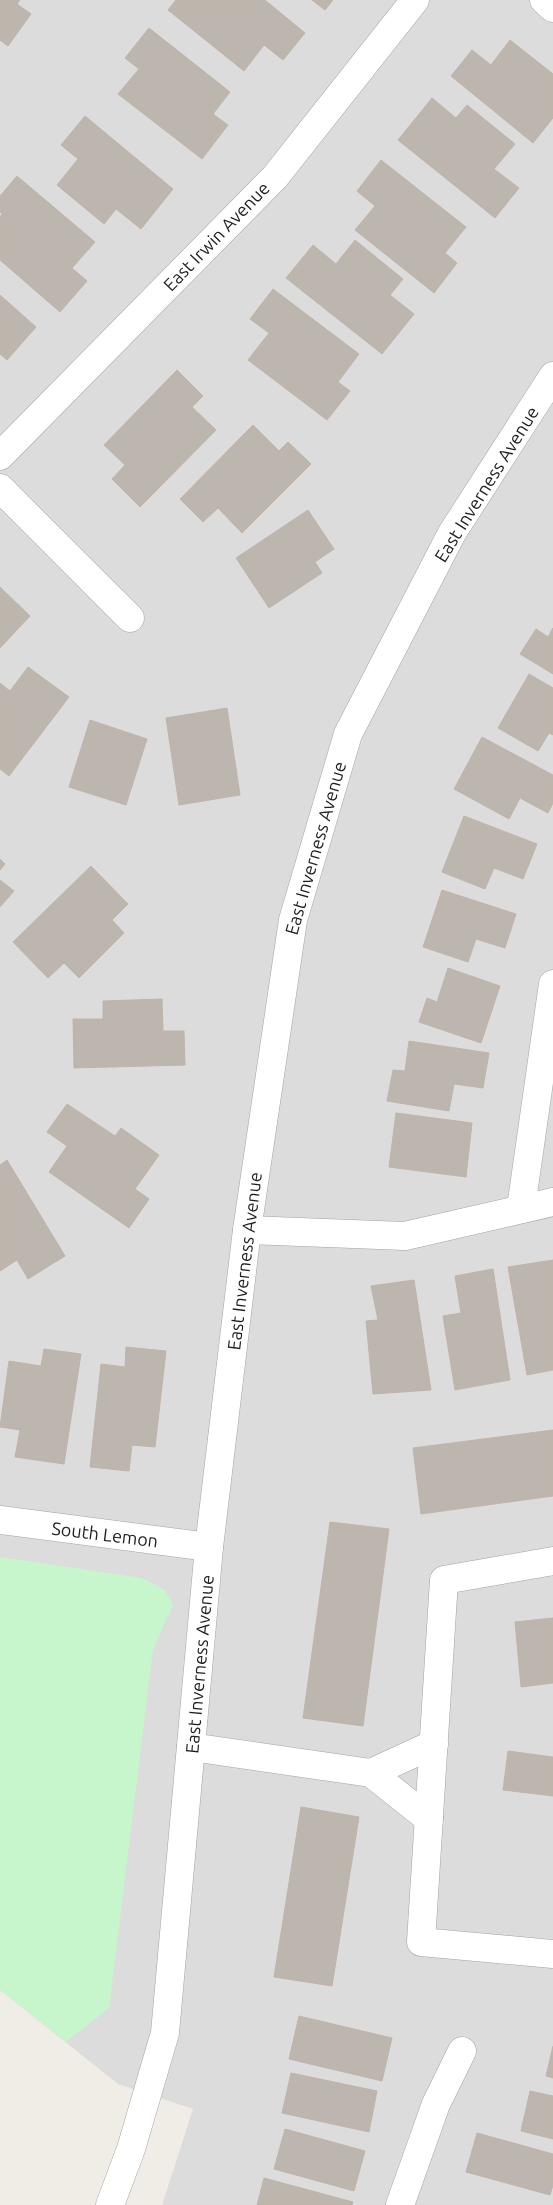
<svg xmlns="http://www.w3.org/2000/svg" width="553" height="2205" font-family="Ubuntu,sans-serif">
<rect width="100%" height="100%" fill="#efede6"/>
<!-- residential -->
<path fill="#dddcdc" d="M 0,0 L 553,0 L 553,2205 L 162,2205 L 193,2109 L 118,2084 L 0,1990 Z"/>
<!-- park -->
<path fill="#c7f6cd" d="M 0,1557 L 142,1578 L 165,1590 L 173,1605 L 153,1649 L 109,2008 L 66,2042 L 0,1990 Z"/>
<!-- building -->
<g fill="#bcb6af" stroke="#c0b4aa">
<path d="M 0,0 L 20,0 L 17,4 L 31,14 L 8,46 L 0,40 Z"/>
<path d="M 176,0 L 265,0 L 305,33 L 283,60 L 264,45 L 244,71 L 168,10 Z"/>
<path d="M 312,0 L 333,0 L 325,10 Z"/>
<path d="M 149,28 L 230,92 L 213,114 L 228,125 L 202,159 L 118,94 L 139,69 L 125,58 Z"/>
<path d="M 510,40 L 553,74 L 553,118 L 533,143 L 451,76 L 472,50 L 491,65 Z"/>
<path d="M 432,98 L 456,118 L 467,105 L 515,144 L 494,169 L 519,188 L 495,218 L 398,140 Z"/>
<path d="M 85,116 L 173,189 L 141,229 L 116,209 L 104,224 L 57,185 L 78,159 L 61,145 Z"/>
<path d="M 381,160 L 466,227 L 445,253 L 457,263 L 434,293 L 355,230 L 375,206 L 357,191 Z"/>
<path d="M 17,176 L 95,242 L 72,268 L 87,281 L 60,312 L 0,260 L 0,217 L 2,214 L 0,212 L 0,196 Z"/>
<path d="M 355,240 L 403,279 L 390,295 L 414,314 L 382,354 L 286,278 L 313,245 L 336,264 Z"/>
<path d="M 273,289 L 359,354 L 338,382 L 350,391 L 327,420 L 248,360 L 269,333 L 250,319 Z"/>
<path d="M 0,295 L 36,327 L 7,360 L 0,354 Z"/>
<path d="M 177,370 L 203,396 L 192,407 L 216,430 L 140,507 L 112,479 L 125,465 L 104,445 Z"/>
<path d="M 253,425 L 279,451 L 288,442 L 311,464 L 242,533 L 218,508 L 203,522 L 180,499 Z"/>
<path d="M 308,510 L 334,549 L 315,562 L 322,573 L 269,608 L 236,558 Z"/>
<path d="M 0,587 L 30,616 L 0,648 Z"/>
<path d="M 553,628 L 553,674 L 520,654 L 536,629 L 548,637 Z"/>
<path d="M 28,667 L 69,697 L 9,776 L 0,769 L 0,683 L 10,691 Z"/>
<path d="M 529,674 L 553,688 L 553,735 L 549,733 L 538,751 L 498,728 Z"/>
<path d="M 227,708 L 240,795 L 179,805 L 166,718 Z"/>
<path d="M 90,720 L 147,739 L 126,805 L 69,787 Z"/>
<path d="M 482,737 L 553,775 L 553,803 L 548,813 L 520,798 L 509,819 L 454,789 Z"/>
<path d="M 464,816 L 537,844 L 523,879 L 494,868 L 485,889 L 442,872 Z"/>
<path d="M 0,859 L 5,864 L 0,870 Z"/>
<path d="M 91,866 L 128,904 L 112,920 L 124,933 L 79,978 L 64,963 L 48,978 L 13,942 Z"/>
<path d="M 0,880 L 14,891 L 0,907 Z"/>
<path d="M 442,890 L 516,914 L 505,948 L 476,939 L 468,962 L 423,947 Z"/>
<path d="M 448,968 L 500,986 L 481,1043 L 419,1022 L 427,998 L 437,1002 Z"/>
<path d="M 162,999 L 163,1031 L 184,1031 L 185,1065 L 74,1068 L 73,1019 L 103,1019 L 103,1001 Z"/>
<path d="M 409,1041 L 489,1053 L 483,1088 L 454,1084 L 449,1111 L 387,1101 L 393,1070 L 405,1071 Z"/>
<path d="M 67,1104 L 115,1136 L 121,1128 L 159,1155 L 135,1189 L 149,1199 L 129,1228 L 49,1172 L 67,1146 L 47,1132 Z"/>
<path d="M 396,1113 L 472,1123 L 466,1177 L 389,1167 Z"/>
<path d="M 7,1160 L 65,1256 L 28,1279 L 17,1260 L 0,1271 L 0,1165 Z"/>
<path d="M 553,1260 L 553,1370 L 527,1375 L 508,1267 Z"/>
<path d="M 493,1269 L 510,1380 L 455,1390 L 443,1316 L 461,1313 L 455,1276 Z"/>
<path d="M 414,1280 L 431,1390 L 373,1394 L 366,1321 L 378,1320 L 371,1286 Z"/>
<path d="M 126,1347 L 166,1351 L 155,1447 L 132,1445 L 129,1471 L 90,1467 L 101,1364 L 125,1367 Z"/>
<path d="M 44,1349 L 81,1354 L 64,1464 L 15,1457 L 20,1430 L 0,1427 L 9,1361 L 41,1366 Z"/>
<path d="M 553,1430 L 553,1496 L 421,1514 L 413,1448 Z"/>
<path d="M 330,1522 L 389,1529 L 363,1726 L 303,1718 Z"/>
<path d="M 553,1618 L 553,1683 L 521,1687 L 515,1622 Z"/>
<path d="M 508,1751 L 553,1757 L 553,1796 L 503,1790 Z"/>
<path d="M 301,1807 L 359,1817 L 332,1986 L 274,1977 Z"/>
<path d="M 299,2016 L 392,2038 L 382,2081 L 289,2059 Z"/>
<path d="M 553,2046 L 553,2078 L 546,2076 Z"/>
<path d="M 291,2073 L 377,2091 L 369,2132 L 282,2113 Z"/>
<path d="M 530,2091 L 553,2096 L 553,2139 L 521,2131 Z"/>
<path d="M 285,2129 L 365,2151 L 354,2191 L 274,2169 Z"/>
<path d="M 477,2133 L 553,2154 L 553,2185 L 550,2195 L 466,2172 Z"/>
<path d="M 264,2178 L 353,2202 L 352,2205 L 257,2205 Z"/>
</g>
<g fill="none" stroke-linecap="round" stroke-linejoin="round">
<!-- minor casing -->
<g stroke="#a3a3a3" stroke-width="29">
<g id="minor">
<path d="M 544,0 L 553,8"/>
<path d="M 0,456 L 275,177 L 415,0"/>
<path d="M 0,488 L 130,618"/>
<path d="M 521,1208 L 553,984"/>
<path d="M 247,1230 L 405,1236 L 553,1202"/>
<path d="M 0,1520 L 209,1547"/>
<path d="M 553,1561 L 444,1580 L 421,1942 L 553,1954"/>
<path d="M 191,1747 L 371,1773 L 429,1819"/>
<path d="M 371,1773 L 434,1744"/>
<path d="M 110,2205 L 131,2149 L 165,2033 L 209,1547 L 247,1230 L 293,920 L 348,734 L 452,533 L 553,376"/>
<path d="M 400,2205 L 436,2104 L 462,2051"/>
</g>
</g>
<!-- minor -->
<use href="#minor" stroke="#fff" stroke-width="28"/>
</g>
<g text-anchor="middle" dominant-baseline="central" stroke-width="4" stroke-linejoin="round" paint-order="stroke">
<!-- street labels -->
<g font-size="18" fill="#1f1f1f" stroke="#fff">
<text transform="translate(216 236) rotate(-46)">East Irwin Avenue</text>
<text transform="translate(486 484) rotate(-58)">East Inverness Avenue</text>
<text transform="translate(315 848) rotate(-74)">East Inverness Avenue</text>
<text transform="translate(244 1261) rotate(-83)">East Inverness Avenue</text>
<text transform="translate(105 1534) rotate(7)">South Lemon</text>
<text transform="translate(199 1664) rotate(-85)">East Inverness Avenue</text>
</g>
</g>
</svg>
